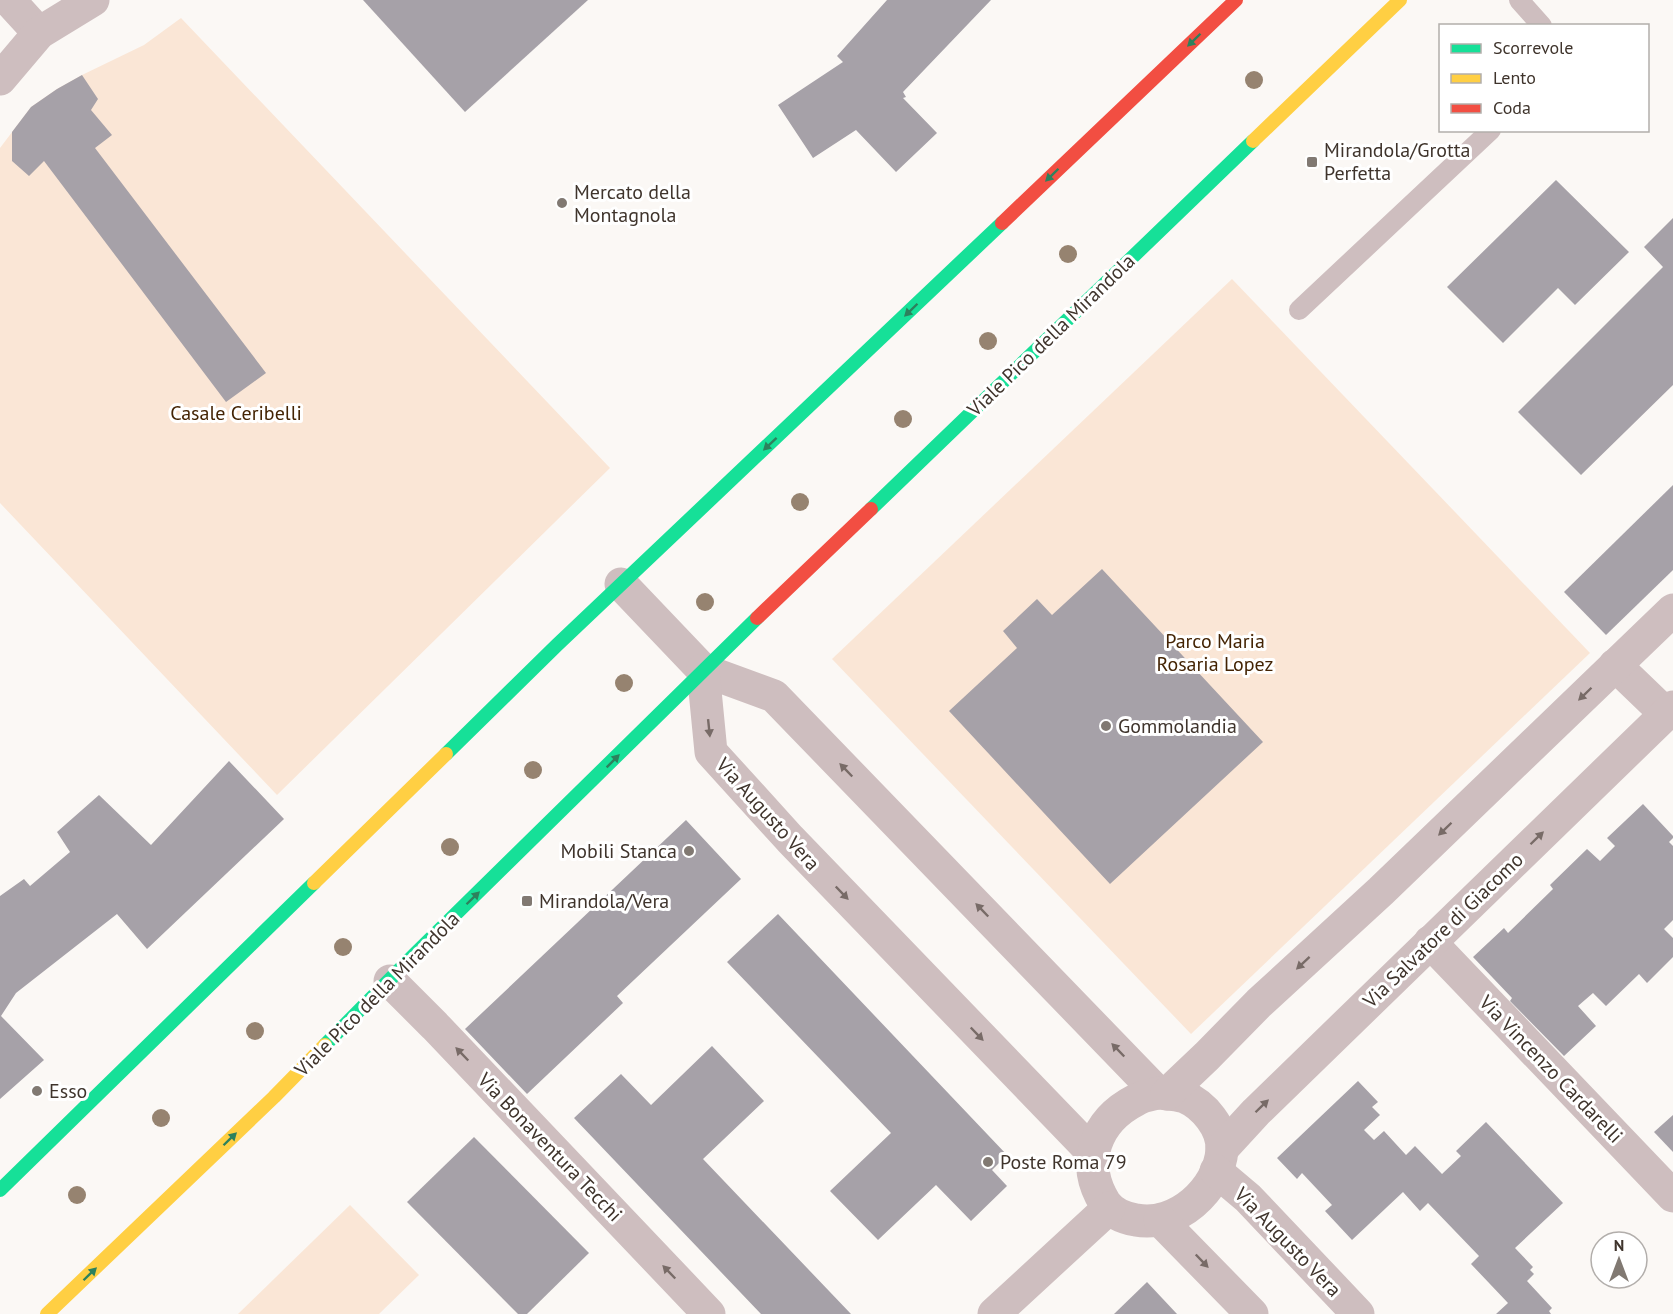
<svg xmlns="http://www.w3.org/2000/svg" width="1673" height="1314" font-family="'PT Sans',sans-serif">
<rect width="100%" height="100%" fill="#fbf8f5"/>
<!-- green -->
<g fill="#fae6d6">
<path d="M 181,18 L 610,468 L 277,795 L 0,503 L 0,148 L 31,107 L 57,89 L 82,75 L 144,45 Z"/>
<path d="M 1232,279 L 1590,653 L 1191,1034 L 832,659 Z"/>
<path d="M 350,1205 L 419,1275 L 379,1314 L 238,1314 Z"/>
</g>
<!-- building -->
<g fill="#a6a1a8">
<path d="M 363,0 L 588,0 L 465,112 Z"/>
<path d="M 887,0 L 991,0 L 903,92 L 906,97 L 903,98 L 937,133 L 896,172 L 856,130 L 813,158 L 778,105 L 843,62 L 837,56 Z"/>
<path d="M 82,75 L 98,99 L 91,110 L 112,135 L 95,148 L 266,373 L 226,402 L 44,161 L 29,176 L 12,161 L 12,132 L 31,107 L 57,89 Z"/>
<path d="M 1556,180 L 1629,252 L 1575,305 L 1558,288 L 1503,343 L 1447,287 Z"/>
<path d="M 1673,218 L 1673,385 L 1581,475 L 1518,412 L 1663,267 L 1644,247 Z"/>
<path d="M 1673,485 L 1673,570 L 1606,635 L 1564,592 Z"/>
<path d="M 1102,569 L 1263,742 L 1110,884 L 949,711 L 1017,648 L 1003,631 L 1037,599 L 1052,615 Z"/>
<path d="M 229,761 L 284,819 L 147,949 L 117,914 L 16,993 L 1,1016 L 44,1060 L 0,1099 L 0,896 L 24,879 L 30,886 L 70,852 L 57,832 L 99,795 L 151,845 Z"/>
<path d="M 1643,804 L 1673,836 L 1673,838 L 1669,842 L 1673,846 L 1673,920 L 1664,929 L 1673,938 L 1673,957 L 1647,983 L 1639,974 L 1606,1006 L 1593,993 L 1578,1006 L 1596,1026 L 1564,1056 L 1510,1001 L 1512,998 L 1473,957 L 1504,928 L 1508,933 L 1553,889 L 1550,885 L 1587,849 L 1600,861 L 1615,846 L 1607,838 Z"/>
<path d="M 686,820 L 741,879 L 617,996 L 623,1003 L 527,1094 L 465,1029 Z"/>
<path d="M 778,914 L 1007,1155 L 992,1170 L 1007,1186 L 971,1221 L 936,1185 L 878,1240 L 830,1191 L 891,1133 L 727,962 Z"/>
<path d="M 712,1046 L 764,1101 L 703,1159 L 851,1314 L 761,1314 L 574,1118 L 621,1074 L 651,1105 Z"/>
<path d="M 1358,1081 L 1378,1102 L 1372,1107 L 1380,1115 L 1364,1130 L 1374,1140 L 1384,1131 L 1406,1155 L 1415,1146 L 1442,1174 L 1461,1156 L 1456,1151 L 1486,1122 L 1563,1203 L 1515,1248 L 1533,1267 L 1530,1270 L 1534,1274 L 1527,1281 L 1552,1308 L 1549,1311 L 1551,1314 L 1496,1314 L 1508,1303 L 1471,1264 L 1479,1256 L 1428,1203 L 1420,1211 L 1403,1192 L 1352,1240 L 1325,1211 L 1332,1205 L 1302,1173 L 1297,1179 L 1277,1158 Z"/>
<path d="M 1673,1115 L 1673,1152 L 1654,1132 Z"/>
<path d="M 474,1137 L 589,1253 L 527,1314 L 518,1314 L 407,1202 Z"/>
<path d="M 1147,1282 L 1177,1314 L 1114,1314 Z"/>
</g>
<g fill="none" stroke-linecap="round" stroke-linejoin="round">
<!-- lane -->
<g stroke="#cebebf" stroke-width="20">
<path d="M 1519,0 L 1542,26"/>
<path d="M 1299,310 L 1491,130"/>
</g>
<!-- street -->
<g stroke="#cebebf" stroke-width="33">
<path d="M 9,0 L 39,33"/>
<path d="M 0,79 L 39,33 L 93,0"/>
<path d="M 621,584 L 703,670 L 774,696 L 1158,1093"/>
<path d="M 1615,665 L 1666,714"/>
<path d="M 703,670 L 711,752 L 790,839 L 1093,1153"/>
<path d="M 1430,942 L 1673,1196"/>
<path d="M 390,981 L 435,1026 L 709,1314"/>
<path d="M 1158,1093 C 1166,1094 1177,1094 1185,1097 C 1204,1105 1223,1128 1222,1150 C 1219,1190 1176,1228 1136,1220 C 1124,1218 1112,1213 1105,1203 C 1080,1163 1095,1121 1136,1100 C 1142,1096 1150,1095 1158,1093 Z"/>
<path d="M 1167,1094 L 1207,1056 L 1259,1003 L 1381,891 L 1673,610"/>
<path d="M 1222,1149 L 1256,1112 L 1673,707"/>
<path d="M 1216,1171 L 1248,1198 L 1358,1314"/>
<path d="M 1160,1220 L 1252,1314"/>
<path d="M 994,1314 L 1109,1208"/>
</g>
<!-- fast -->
<g stroke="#16e098" stroke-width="14">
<path d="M 871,509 L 1253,141"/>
<path d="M 446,754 L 557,645 L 1002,223"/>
<path d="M 325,1045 L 414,955 L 757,618"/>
<path d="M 0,1190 L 314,883"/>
</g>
<!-- slow -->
<g stroke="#ffcf43" stroke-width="14">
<path d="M 1253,141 L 1400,0"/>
<path d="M 314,883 L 446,754"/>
<path d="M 47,1314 L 274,1097 L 325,1045"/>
</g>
<!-- jam -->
<g stroke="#f24e42" stroke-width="14">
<path d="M 1002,223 L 1236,0"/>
<path d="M 757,618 L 871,509"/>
</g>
</g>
<!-- trees -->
<g fill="#968370">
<circle cx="1254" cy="80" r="9"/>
<circle cx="1068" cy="254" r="9"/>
<circle cx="988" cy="341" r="9"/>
<circle cx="903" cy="419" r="9"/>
<circle cx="800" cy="502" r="9"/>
<circle cx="705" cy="602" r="9"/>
<circle cx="624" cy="683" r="9"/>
<circle cx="533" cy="770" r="9"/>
<circle cx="450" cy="847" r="9"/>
<circle cx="343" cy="947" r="9"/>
<circle cx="255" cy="1031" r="9"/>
<circle cx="161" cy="1118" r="9"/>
<circle cx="77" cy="1195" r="9"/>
</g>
<!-- one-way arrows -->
<defs><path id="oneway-solid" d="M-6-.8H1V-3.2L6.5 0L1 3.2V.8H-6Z" transform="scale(1.5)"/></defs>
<g fill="#2d815d">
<use href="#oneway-solid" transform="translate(1194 40) rotate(136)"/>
<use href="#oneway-solid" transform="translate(1052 175) rotate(136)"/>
<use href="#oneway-solid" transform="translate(911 310) rotate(136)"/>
<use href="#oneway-solid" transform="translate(770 444) rotate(137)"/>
<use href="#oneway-solid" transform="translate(613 761) rotate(-45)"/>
<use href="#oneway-solid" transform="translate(473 898) rotate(-44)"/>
<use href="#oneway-solid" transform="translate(230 1139) rotate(-44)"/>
<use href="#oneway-solid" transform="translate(90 1274) rotate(-44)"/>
</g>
<g fill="#786b67">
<use href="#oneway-solid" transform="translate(1585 694) rotate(136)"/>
<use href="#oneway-solid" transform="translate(709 728) rotate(84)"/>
<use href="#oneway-solid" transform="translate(846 770) rotate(-134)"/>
<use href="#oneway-solid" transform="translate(1445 829) rotate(136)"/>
<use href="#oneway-solid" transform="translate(1537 838) rotate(-44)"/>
<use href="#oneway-solid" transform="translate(842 893) rotate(46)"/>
<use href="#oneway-solid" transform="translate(982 910) rotate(-134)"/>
<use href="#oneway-solid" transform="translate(1303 963) rotate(137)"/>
<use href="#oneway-solid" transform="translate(977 1034) rotate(46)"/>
<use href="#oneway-solid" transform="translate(1118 1050) rotate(-134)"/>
<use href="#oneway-solid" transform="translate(462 1054) rotate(-134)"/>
<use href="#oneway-solid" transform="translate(1262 1106) rotate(-44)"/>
<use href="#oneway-solid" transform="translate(1202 1261) rotate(46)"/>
<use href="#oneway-solid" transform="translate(669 1272) rotate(-134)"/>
</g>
<!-- markers -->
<g fill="#817972" stroke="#fff" stroke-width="2">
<rect x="1306" y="156" width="12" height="12" rx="3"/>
<circle cx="562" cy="203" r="6"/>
<circle cx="1106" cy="726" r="6"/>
<circle cx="689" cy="851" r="6"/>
<rect x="521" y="895" width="12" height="12" rx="3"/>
<circle cx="37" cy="1091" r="6"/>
<circle cx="988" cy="1162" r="6"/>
</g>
<g text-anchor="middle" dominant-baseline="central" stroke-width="6" stroke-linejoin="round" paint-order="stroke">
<!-- poi labels -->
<g font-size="20" fill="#3f342c" stroke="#fff" text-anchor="start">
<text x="1324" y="150">Mirandola/Grotta<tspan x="1324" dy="23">Perfetta</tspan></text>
<text x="574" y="192">Mercato della<tspan x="574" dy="23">Montagnola</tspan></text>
<text x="1118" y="726">Gommolandia</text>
<text x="677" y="851" text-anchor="end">Mobili Stanca</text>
<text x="539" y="901">Mirandola/Vera</text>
<text x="49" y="1091">Esso</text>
<text x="1000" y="1162">Poste Roma 79</text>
</g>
<!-- street labels -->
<g font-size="20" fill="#3f342c" stroke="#fff">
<text transform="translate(1051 335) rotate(-44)">Viale Pico della Mirandola</text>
<text transform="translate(768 814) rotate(48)">Via Augusto Vera</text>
<text transform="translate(1443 930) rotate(-44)">Via Salvatore di Giacomo</text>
<text transform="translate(377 994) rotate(-45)">Viale Pico della Mirandola</text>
<text transform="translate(1551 1069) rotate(46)">Via Vincenzo Cardarelli</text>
<text transform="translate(550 1147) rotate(46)">Via Bonaventura Tecchi</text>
<text transform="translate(1288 1242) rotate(46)">Via Augusto Vera</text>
</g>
<!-- park labels -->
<g font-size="20" fill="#432303" stroke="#fff">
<text x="236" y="413">Casale Ceribelli</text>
<text x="1215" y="641">Parco Maria<tspan x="1215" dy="23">Rosaria Lopez</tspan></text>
</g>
</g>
<!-- legend -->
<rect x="1439" y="24" width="210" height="108" fill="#ffffff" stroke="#b2aeab" stroke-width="1.5"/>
<rect x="1451" y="44" width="30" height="9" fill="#16e098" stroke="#b2aeab" stroke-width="1.5"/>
<text x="1493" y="54" font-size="18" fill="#3f342c">Scorrevole</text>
<rect x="1451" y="74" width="30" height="9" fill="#ffcf43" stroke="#b2aeab" stroke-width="1.5"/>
<text x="1493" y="84" font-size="18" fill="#3f342c">Lento</text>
<rect x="1451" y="104" width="30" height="9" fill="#f24e42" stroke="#b2aeab" stroke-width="1.5"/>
<text x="1493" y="114" font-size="18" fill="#3f342c">Coda</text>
<!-- north arrow -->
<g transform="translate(1619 1260)"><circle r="28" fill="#ffffff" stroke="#b2aeab" stroke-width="1.5"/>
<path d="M0-4.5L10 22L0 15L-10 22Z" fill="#817972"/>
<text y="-9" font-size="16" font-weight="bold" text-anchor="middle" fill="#3f342c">N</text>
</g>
</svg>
